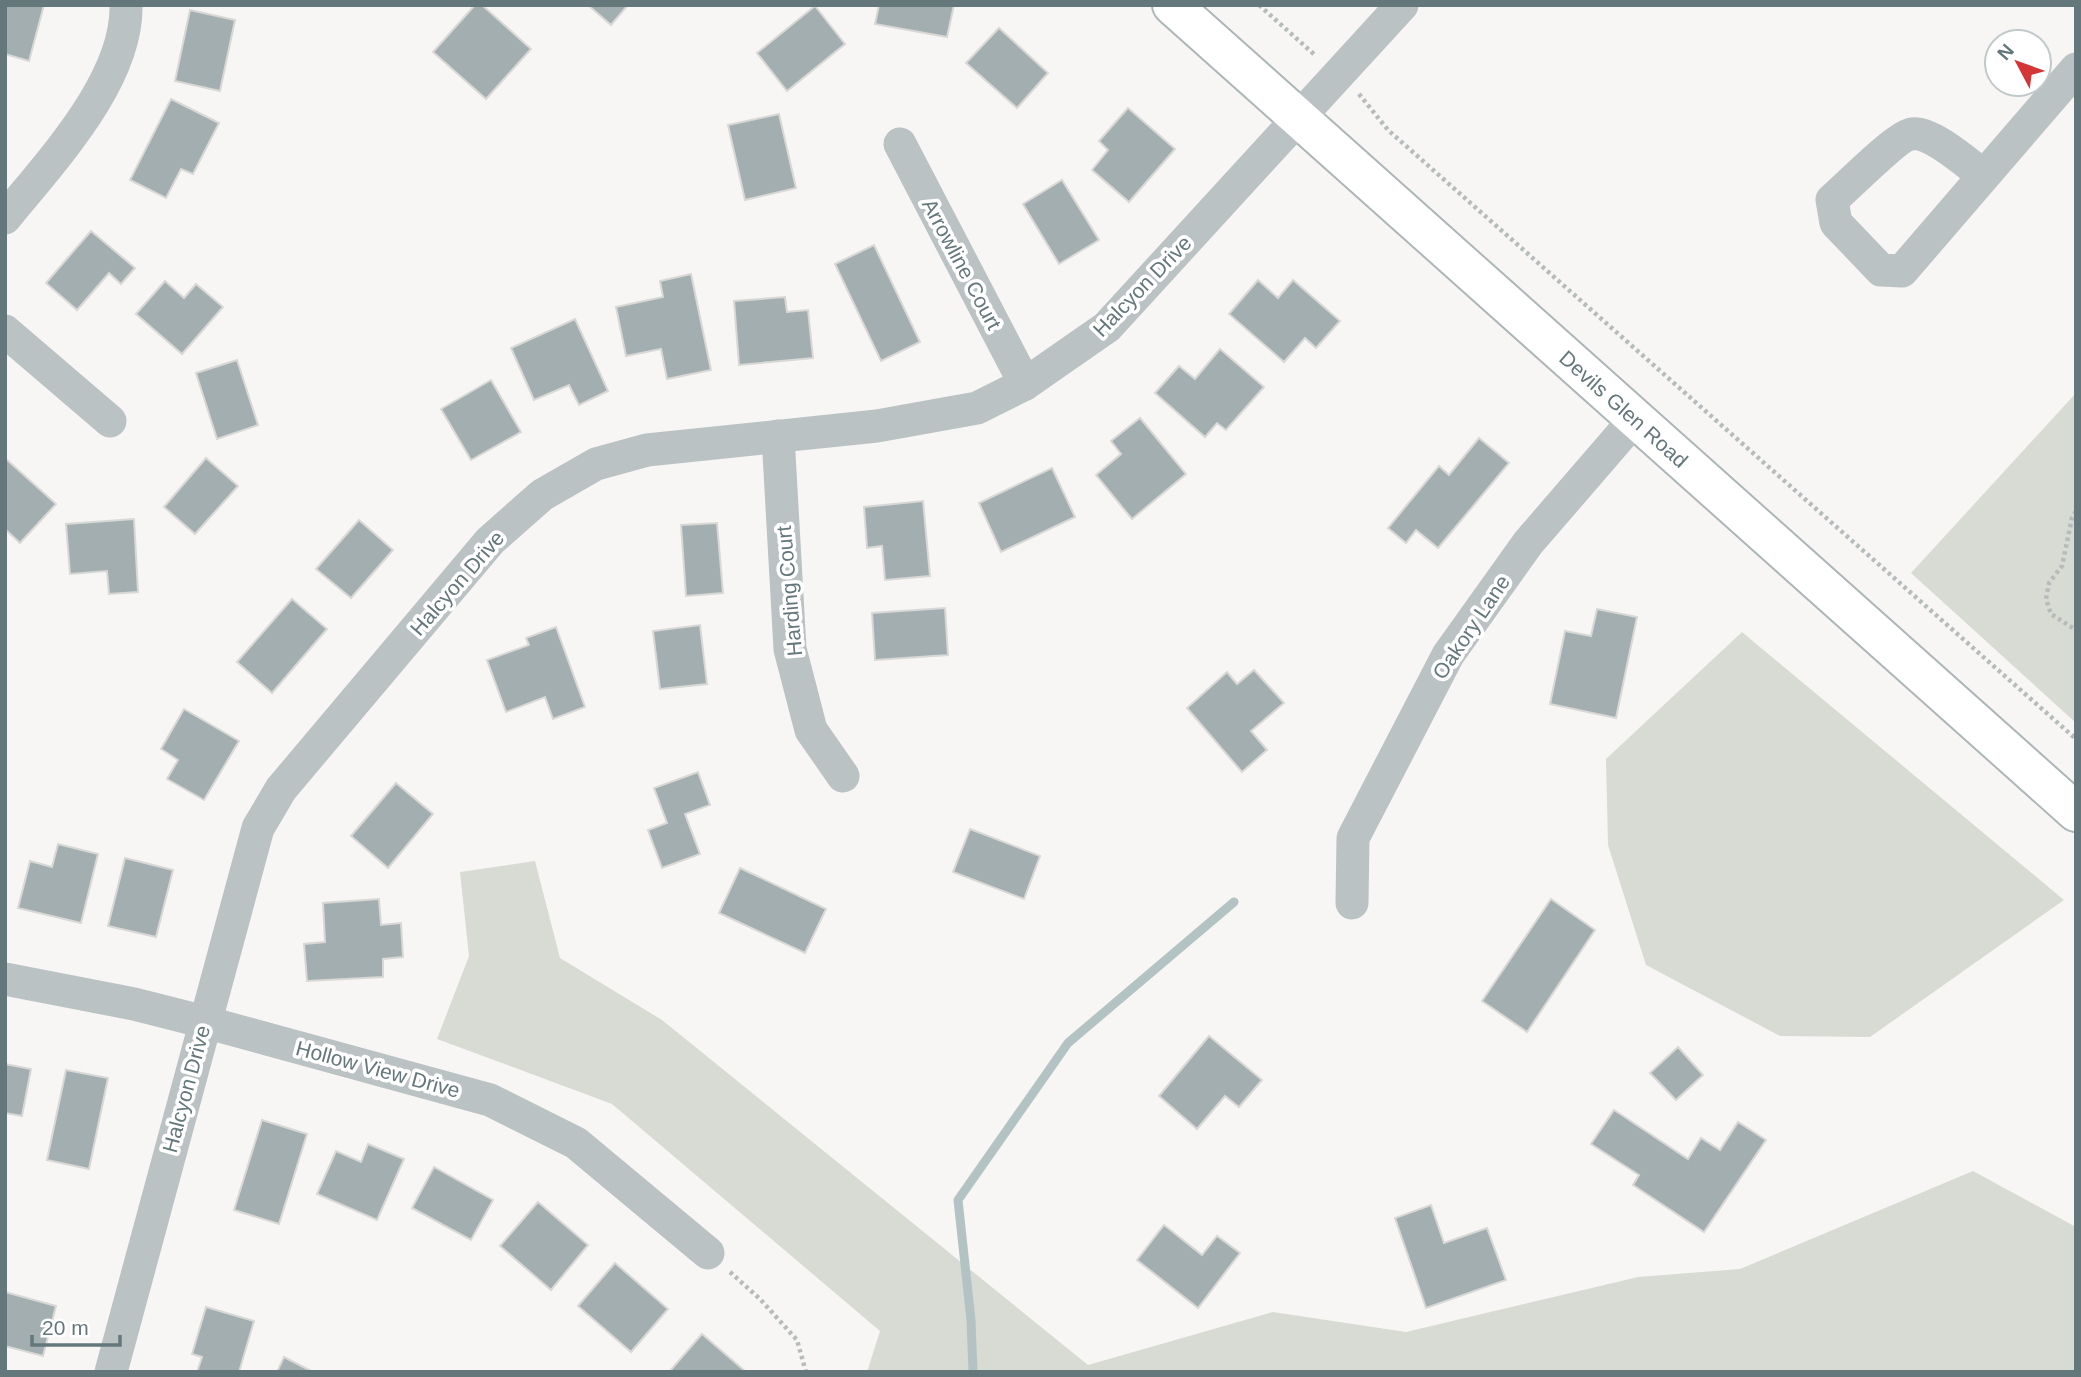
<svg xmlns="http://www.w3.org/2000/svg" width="2081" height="1377" font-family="Arial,sans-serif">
<rect width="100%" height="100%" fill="#f7f6f4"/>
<!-- green -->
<g fill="#d8dbd3">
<path d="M 2076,393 L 2076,723 L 1911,573 Z"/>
<path d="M 1742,632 L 2064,900 L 1870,1037 L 1780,1036 L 1646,965 L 1608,845 L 1606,759 Z"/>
<path d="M 535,861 L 560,958 L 662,1020 L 1088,1365 L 1273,1312 L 1406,1332 L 1638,1277 L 1740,1269 L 1973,1171 L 2076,1227 L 2076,1372 L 867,1372 L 880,1331 L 612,1104 L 437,1039 L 469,956 L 460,872 Z"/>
</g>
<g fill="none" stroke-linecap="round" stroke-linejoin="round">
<!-- stream -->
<path stroke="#b3c3c3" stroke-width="9" d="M 973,1372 L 971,1320 L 958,1200 L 1068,1043 L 1234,902"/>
</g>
<!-- building -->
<g fill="#a3aeb0" stroke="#d8d8d6" stroke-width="2">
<path d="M 5,5 L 44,5 L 29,61 L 5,54 Z"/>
<path d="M 475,5 L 482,5 L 531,49 L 486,99 L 433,52 Z"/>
<path d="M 588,5 L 628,5 L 611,25 Z"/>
<path d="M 879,5 L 954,5 L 947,37 L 875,24 Z"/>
<path d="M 815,6 L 845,44 L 787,91 L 757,53 Z"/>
<path d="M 190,10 L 235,20 L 220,91 L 175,81 Z"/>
<path d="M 999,28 L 1048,73 L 1017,108 L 966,63 Z"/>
<path d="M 171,99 L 219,123 L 193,174 L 181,169 L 166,198 L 130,180 Z"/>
<path d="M 1128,108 L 1175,149 L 1129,202 L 1092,170 L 1108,150 L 1099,141 Z"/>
<path d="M 779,114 L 796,188 L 745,200 L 728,125 Z"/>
<path d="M 1062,180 L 1099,240 L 1059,264 L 1023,204 Z"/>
<path d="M 91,231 L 135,268 L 121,284 L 109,273 L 77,310 L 46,283 Z"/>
<path d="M 874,245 L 920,342 L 881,361 L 835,264 Z"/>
<path d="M 691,274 L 711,370 L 667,379 L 661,349 L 626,356 L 616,307 L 663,297 L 660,281 Z"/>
<path d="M 1258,280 L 1278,298 L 1293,280 L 1340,321 L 1316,348 L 1305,338 L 1284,362 L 1229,314 Z"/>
<path d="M 165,281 L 184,298 L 196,284 L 223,307 L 182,354 L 136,314 Z"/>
<path d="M 785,297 L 787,312 L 808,310 L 813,358 L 739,365 L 734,301 Z"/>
<path d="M 575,319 L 608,391 L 579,405 L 569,385 L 534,400 L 511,348 Z"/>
<path d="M 1220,349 L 1264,387 L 1226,430 L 1217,423 L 1205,437 L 1155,393 L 1179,366 L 1195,379 Z"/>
<path d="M 237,360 L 258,425 L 217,439 L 196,373 Z"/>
<path d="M 491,380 L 521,432 L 471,460 L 441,409 Z"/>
<path d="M 1140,418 L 1186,474 L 1132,519 L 1096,475 L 1121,454 L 1111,441 Z"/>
<path d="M 1479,438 L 1509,463 L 1438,548 L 1416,530 L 1406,543 L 1388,528 L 1439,466 L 1449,475 Z"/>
<path d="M 206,458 L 238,486 L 195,534 L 164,507 Z"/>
<path d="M 6,459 L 56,504 L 20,543 L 5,529 Z"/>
<path d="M 1052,468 L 1075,517 L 1001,552 L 979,503 Z"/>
<path d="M 923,501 L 930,576 L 885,580 L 882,546 L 867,548 L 864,507 Z"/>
<path d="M 134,519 L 138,592 L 109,594 L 107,571 L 70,574 L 66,524 Z"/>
<path d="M 359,520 L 393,550 L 351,598 L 316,569 Z"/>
<path d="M 717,523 L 723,593 L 686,596 L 681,525 Z"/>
<path d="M 292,599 L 327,629 L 272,693 L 237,662 Z"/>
<path d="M 945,608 L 948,655 L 875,660 L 872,613 Z"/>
<path d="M 1597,609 L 1637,617 L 1616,718 L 1550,704 L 1565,631 L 1591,636 Z"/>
<path d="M 700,625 L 707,684 L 660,689 L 653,631 Z"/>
<path d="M 556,627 L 585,707 L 553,719 L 545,697 L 506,712 L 487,660 L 529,645 L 526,638 Z"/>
<path d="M 1254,670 L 1284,703 L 1251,731 L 1267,750 L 1242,772 L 1187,708 L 1227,672 L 1237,684 Z"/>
<path d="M 184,709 L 239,741 L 204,800 L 167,779 L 178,760 L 161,749 Z"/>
<path d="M 698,772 L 710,805 L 685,814 L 700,854 L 662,868 L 648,830 L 667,823 L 654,788 Z"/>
<path d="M 396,783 L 433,814 L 388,868 L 351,836 Z"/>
<path d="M 970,829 L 1040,856 L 1024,899 L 953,872 Z"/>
<path d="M 58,844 L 98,854 L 81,923 L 18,908 L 30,861 L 52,867 Z"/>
<path d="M 125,858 L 173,870 L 156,937 L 108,926 Z"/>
<path d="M 740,868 L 826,909 L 805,953 L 719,913 Z"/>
<path d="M 379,899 L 381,925 L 401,923 L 403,957 L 383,959 L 383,977 L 307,981 L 304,944 L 325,942 L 323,903 Z"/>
<path d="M 1551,899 L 1595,930 L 1527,1032 L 1482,1001 Z"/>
<path d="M 1209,1036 L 1262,1080 L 1239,1107 L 1225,1096 L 1197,1129 L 1159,1096 Z"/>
<path d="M 1678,1047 L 1703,1075 L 1676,1100 L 1650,1073 Z"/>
<path d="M 5,1064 L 31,1069 L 22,1116 L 5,1113 Z"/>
<path d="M 66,1070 L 108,1078 L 89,1169 L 47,1160 Z"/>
<path d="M 1614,1110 L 1688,1159 L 1701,1138 L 1720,1150 L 1738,1122 L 1766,1140 L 1704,1232 L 1633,1185 L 1639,1175 L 1591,1144 Z"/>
<path d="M 262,1120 L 307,1134 L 279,1224 L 234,1210 Z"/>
<path d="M 368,1144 L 404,1159 L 377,1220 L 317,1194 L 336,1151 L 361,1162 Z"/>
<path d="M 434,1167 L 493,1200 L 471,1240 L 412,1208 Z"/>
<path d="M 538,1202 L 588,1245 L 551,1290 L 500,1246 Z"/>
<path d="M 1431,1205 L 1444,1243 L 1487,1228 L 1506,1280 L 1426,1308 L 1395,1218 Z"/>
<path d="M 1164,1225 L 1202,1255 L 1217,1236 L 1240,1253 L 1198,1308 L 1137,1260 Z"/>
<path d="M 615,1263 L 668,1309 L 631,1352 L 578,1306 Z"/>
<path d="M 5,1292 L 56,1306 L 43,1356 L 5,1346 Z"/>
<path d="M 206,1307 L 254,1321 L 239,1372 L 197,1372 L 202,1357 L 192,1354 Z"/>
<path d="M 702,1334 L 746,1372 L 669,1372 Z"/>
<path d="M 284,1357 L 313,1372 L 277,1372 Z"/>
</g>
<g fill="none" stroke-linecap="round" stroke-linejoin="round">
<!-- secondary casing -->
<g stroke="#aeb6b8" stroke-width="42">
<g id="secondary">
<path id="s1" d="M 1172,5 L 2076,812"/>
</g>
</g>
<!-- path -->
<g stroke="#b6bbbc" stroke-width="4.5" stroke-dasharray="3.5 3.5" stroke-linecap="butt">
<path d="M 1259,5 L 1316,56"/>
<path d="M 1359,94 L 1388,130 L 2076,739"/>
<path d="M 2076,511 L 2072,518 L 2062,566 L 2049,583 L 2046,599 L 2051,614 L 2076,630"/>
<path d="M 730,1272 L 760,1299 L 797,1340 L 806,1372"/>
</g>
<!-- street -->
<g stroke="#bbc2c3" stroke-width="33">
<path d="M 900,144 L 1025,384"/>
<path d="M 1983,175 C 1968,164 1931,131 1912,134 C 1898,135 1846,188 1832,200 L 1836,223 L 1881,270 L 1902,271 L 2076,69"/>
<path d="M 5,218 C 50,162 128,81 126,5"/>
<path d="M 5,331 L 110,421"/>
<path d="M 778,436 L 790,649 L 811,730 L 843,776"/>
<path d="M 1352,903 L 1353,838 L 1448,655 L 1528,543 L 1635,419"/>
<path d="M 5,979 L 134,1004 L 205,1022 L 490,1100 L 576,1143 L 708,1253"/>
<path d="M 111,1372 L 258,828 L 281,789 L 490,541 L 542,495 L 596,464 L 647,450 L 877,426 L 977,408 L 1025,384 L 1107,327 L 1402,5"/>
</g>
<!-- secondary -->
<use href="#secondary" stroke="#fff" stroke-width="38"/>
</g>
<g text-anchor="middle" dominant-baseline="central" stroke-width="7" stroke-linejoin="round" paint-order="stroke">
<!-- street labels -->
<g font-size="21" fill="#64787c" stroke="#fff">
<text transform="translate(962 264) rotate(62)">Arrowline Court</text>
<text transform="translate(1142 286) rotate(-46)">Halcyon Drive</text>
<text stroke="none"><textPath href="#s1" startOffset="606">Devils Glen Road</textPath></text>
<text transform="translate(457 583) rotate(-49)">Halcyon Drive</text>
<text transform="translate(789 591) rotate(-95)">Harding Court</text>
<text transform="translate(1471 627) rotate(-56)">Oakory Lane</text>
<text transform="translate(378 1069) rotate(15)">Hollow View Drive</text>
<text transform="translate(186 1089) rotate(-75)">Halcyon Drive</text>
</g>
</g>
<!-- border -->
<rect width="2081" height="1377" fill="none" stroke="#64787c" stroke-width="14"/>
<!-- north arrow -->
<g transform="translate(2018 63) rotate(311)"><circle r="33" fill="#ffffff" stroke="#c1c9cb" stroke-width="2"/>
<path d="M0-5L12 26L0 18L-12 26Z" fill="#d43637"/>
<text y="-10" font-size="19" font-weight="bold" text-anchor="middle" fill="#64787c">N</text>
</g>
<!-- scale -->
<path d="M32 1335v10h88v-10" fill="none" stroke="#64787c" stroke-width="3.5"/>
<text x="42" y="1335" font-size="21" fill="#64787c" stroke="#ffffff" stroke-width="5" paint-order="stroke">20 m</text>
</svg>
